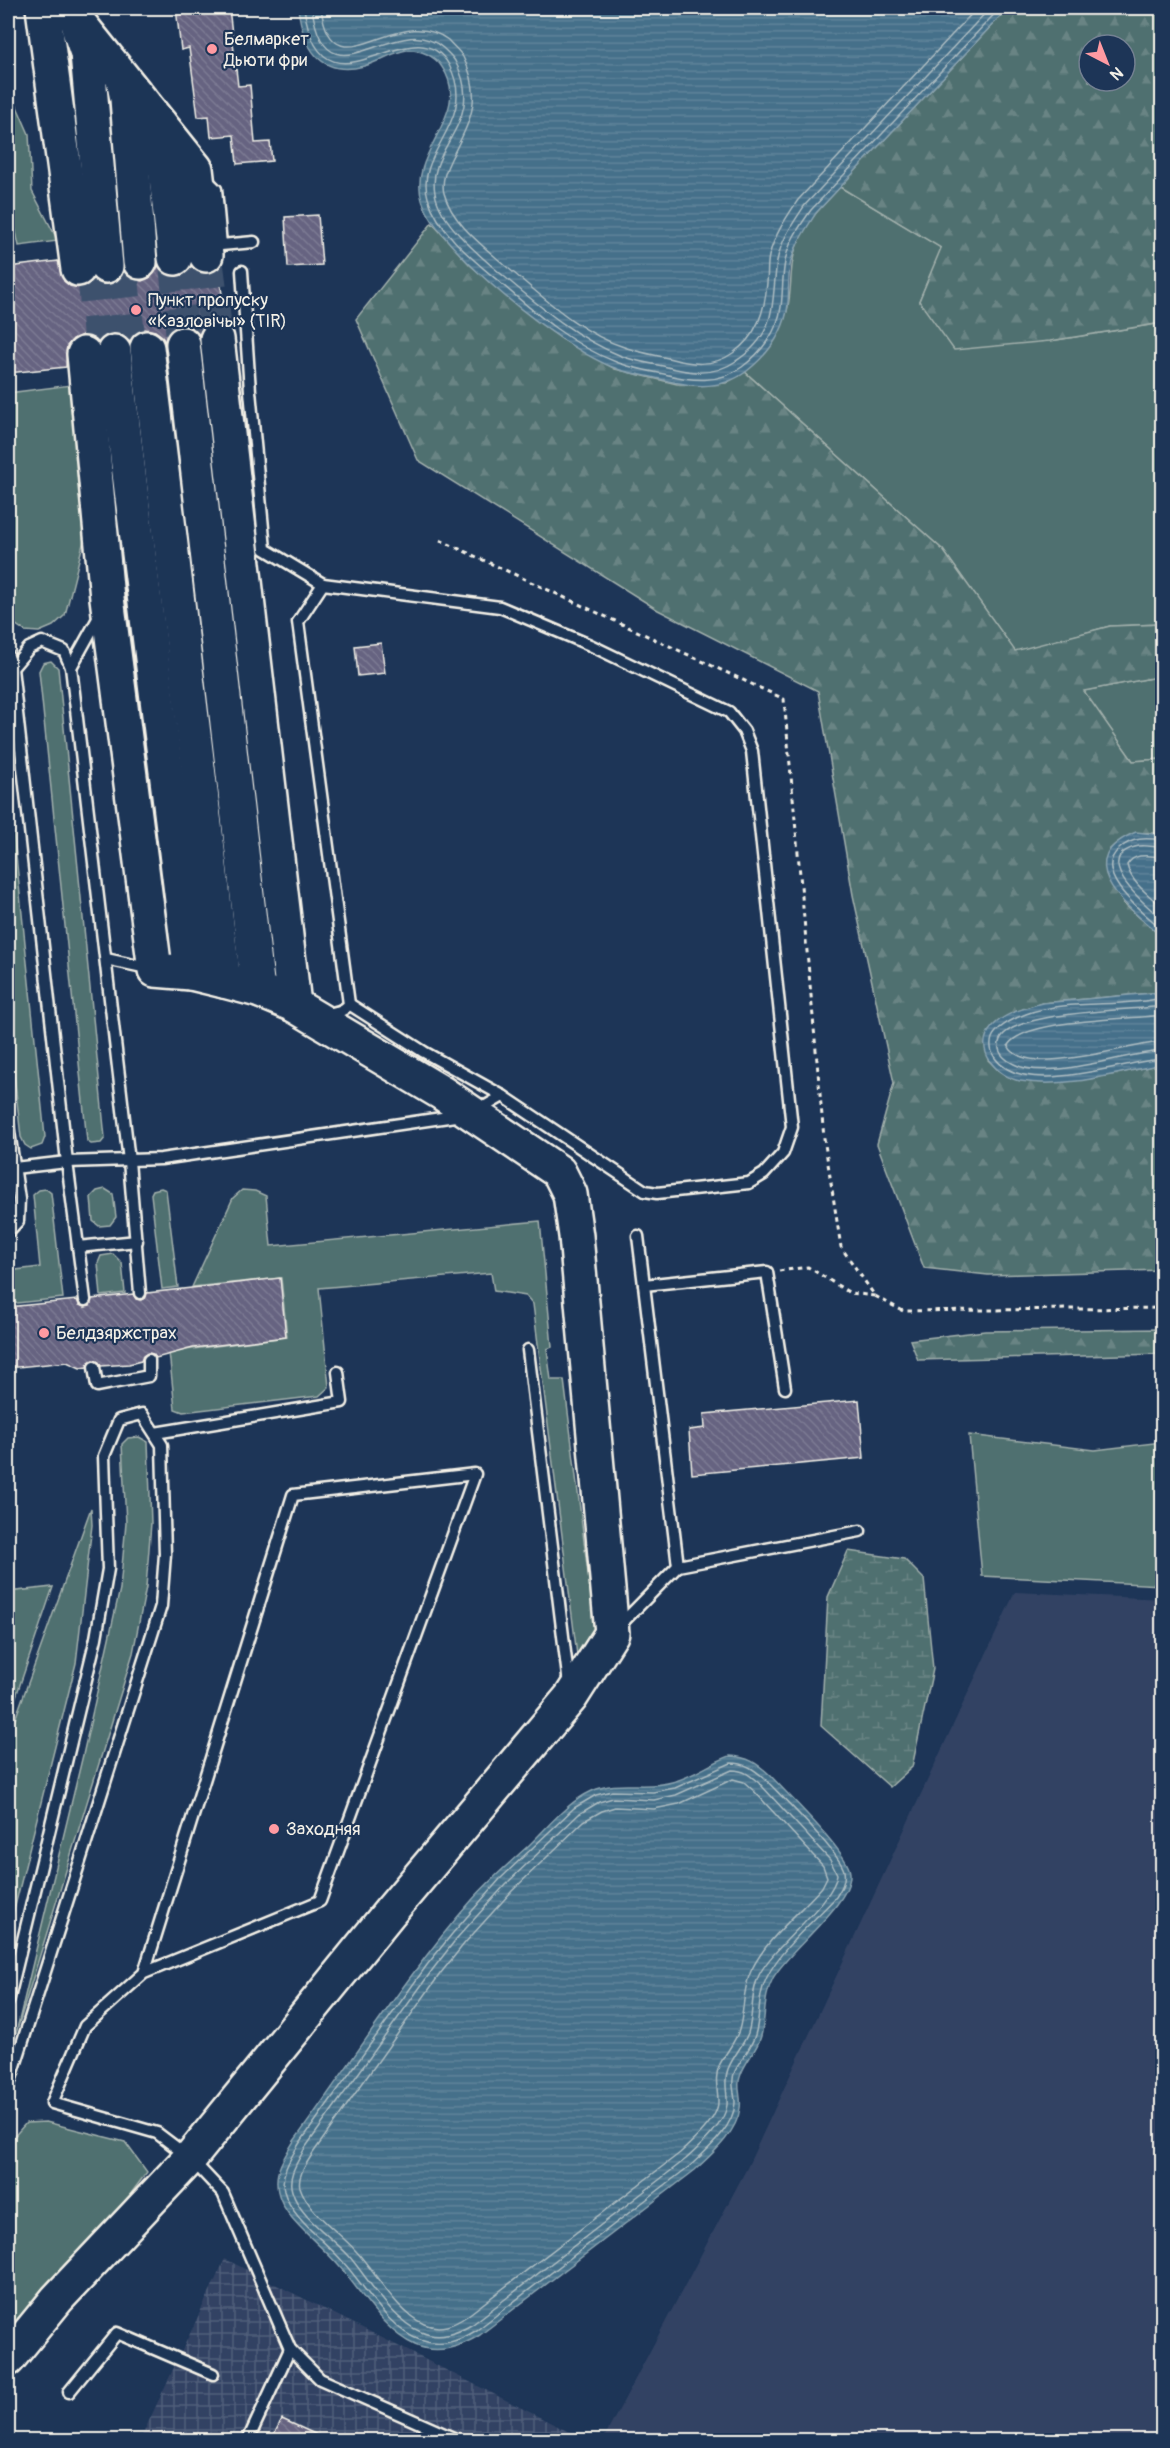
<svg xmlns="http://www.w3.org/2000/svg" width="1170" height="2448" font-family="Pangolin,sans-serif">
<defs>
<pattern id="industrial-grid" width="8" height="8" patternUnits="userSpaceOnUse" patternTransform="scale(1.5)"><rect width="8" height="8" fill="#334364"/><path d="M0 4h8M4 0v8" fill="none" stroke="#515f7a"/></pattern>
<pattern id="forest-firs" width="22" height="20" patternUnits="userSpaceOnUse" patternTransform="scale(1.5)"><rect width="22" height="20" fill="#4f6f6f"/><path d="M5 1l3.5 6h-7zM16 11l3.5 6h-7z" fill="#698484"/></pattern>
<pattern id="wetland-marsh" width="20" height="14" patternUnits="userSpaceOnUse" patternTransform="scale(1.5)"><rect width="20" height="14" fill="#4f6f6f"/><path d="M1 5h8M5 5V1M11 12h8M15 12V8" fill="none" stroke="#698484"/></pattern>
<pattern id="water-rules" width="6" height="5" patternUnits="userSpaceOnUse" patternTransform="scale(1.5)"><rect width="6" height="5" fill="#446f8a"/><path d="M0 2.5h6" fill="none" stroke="#60849a"/></pattern>
<pattern id="building-back-hatch" width="6" height="6" patternUnits="userSpaceOnUse" patternTransform="scale(1.5)"><rect width="6" height="6" fill="#666381"/><path d="M-1 5l2 2M0 0l6 6M5-1l2 2" fill="none" stroke="#7c7a93"/></pattern>
</defs>
<rect width="100%" height="100%" fill="#1d3557"/>
<filter id="ink" filterUnits="userSpaceOnUse"><feTurbulence type="fractalNoise" baseFrequency=".0167" numOctaves="2"/><feDisplacementMap in="SourceGraphic" scale="12" xChannelSelector="R" yChannelSelector="G"/><feConvolveMatrix kernelMatrix="1 2 1 2 8 2 1 2 1" color-interpolation-filters="sRGB"/></filter>
<g filter="url(#ink)">
<!-- built -->
<path fill="#334364" d="M 1015,1592 L 1162,1599 L 1162,2428 L 1156,2440 L 603,2440 L 747,2168 Z"/>
<!-- industrial -->
<path fill="url(#industrial-grid)" d="M 225,2259 L 585,2440 L 140,2440 Z"/>
<!-- green -->
<g fill="#4f6f6f" stroke="#a2b0ac" stroke-width="1.5">
<path d="M 8,86 L 29,134 L 32,191 L 58,241 L 19,246 L 13,218 L 8,219 Z"/>
<path d="M 840,187 L 942,248 L 919,301 L 1050,341 L 1162,323 L 1162,624 L 1110,626 L 1015,652 L 943,550 L 745,372 C 761,358 781,331 787,311 C 793,288 788,266 798,242 C 806,221 825,203 840,187 Z"/>
<path d="M 79,384 L 85,536 L 65,615 L 53,626 L 39,632 L 25,631 L 12,622 L 8,609 L 8,393 Z"/>
<path d="M 51,661 L 58,668 L 105,1138 L 101,1143 L 91,1144 L 87,1141 L 39,671 L 43,663 Z"/>
<path d="M 1162,676 L 1162,759 L 1133,761 L 1083,691 Z"/>
<path d="M 8,778 L 45,1137 L 42,1145 L 31,1149 L 25,1145 L 21,1137 L 8,1021 Z"/>
<path d="M 161,1188 L 166,1190 L 178,1287 L 162,1289 L 151,1194 L 153,1190 Z"/>
<path d="M 46,1189 L 51,1193 L 63,1298 L 8,1304 L 8,1271 L 40,1267 L 33,1195 L 39,1190 Z"/>
<path d="M 105,1189 L 113,1194 L 116,1217 L 110,1225 L 99,1226 L 93,1221 L 91,1197 L 97,1191 Z"/>
<path d="M 242,1190 L 255,1191 L 266,1196 L 271,1246 L 540,1221 L 552,1347 L 547,1349 L 551,1380 L 564,1380 L 595,1630 L 577,1655 L 533,1304 L 526,1296 L 494,1291 L 491,1273 L 319,1288 L 329,1387 L 319,1396 L 183,1412 L 175,1409 L 169,1352 L 287,1337 L 281,1278 L 192,1287 L 233,1198 Z"/>
<path d="M 113,1254 L 122,1263 L 125,1293 L 101,1296 L 98,1263 L 101,1256 Z"/>
<path d="M 969,1435 L 1095,1450 L 1162,1442 L 1162,1585 L 982,1576 Z"/>
<path d="M 139,1437 L 148,1442 L 151,1523 L 146,1587 L 133,1653 L 16,2033 L 83,1755 L 120,1589 L 126,1523 L 122,1444 L 128,1438 Z"/>
<path d="M 91,1508 L 92,1525 L 76,1663 L 8,1934 L 8,1739 Z"/>
<path d="M 53,1587 L 8,1720 L 8,1592 Z"/>
<path d="M 46,2122 L 125,2142 L 147,2172 L 129,2196 L 8,2340 L 8,2151 L 11,2140 L 26,2123 Z"/>
</g>
<!-- forest -->
<g fill="url(#forest-firs)" stroke="#a2b0ac" stroke-width="1.5" fill-rule="evenodd">
<path d="M 1008,8 L 1162,8 L 1162,323 L 1050,341 L 954,350 L 919,301 L 941,248 L 840,187 ZM 1089,45 L 1125,45 L 1125,81 L 1089,81 Z"/>
<path d="M 432,223 L 470,265 L 531,316 L 562,339 L 615,369 L 677,384 L 726,383 L 745,372 L 943,550 L 1015,651 L 1110,626 L 1162,624 L 1162,676 L 1084,691 L 1133,761 L 1162,759 L 1162,835 C 1142,829 1125,835 1110,849 L 1124,904 L 1162,937 L 1162,992 L 1042,1003 L 1023,1009 L 988,1060 C 993,1065 999,1071 1006,1075 C 1043,1094 1123,1072 1162,1064 L 1162,1270 L 988,1275 L 924,1268 L 877,1144 L 894,1083 L 853,895 L 818,691 L 658,610 L 418,460 L 356,319 Z"/>
<path d="M 1162,1329 L 1162,1354 L 918,1360 L 910,1340 L 985,1331 Z"/>
</g>
<!-- wetland -->
<path fill="url(#wetland-marsh)" stroke="#a2b0ac" stroke-width="1.5" d="M 848,1551 L 904,1559 L 924,1579 L 933,1669 L 912,1767 L 890,1787 L 821,1726 L 828,1597 Z"/>
<!-- water -->
<g fill="url(#water-rules)" stroke="#8aa3b0" stroke-width="1.5">
<path d="M 298,8 L 1008,8 L 816,213 C 806,229 796,243 791,261 C 787,277 790,295 787,311 C 782,335 766,356 747,371 C 717,394 684,385 651,377 C 639,374 626,373 615,368 C 564,350 438,251 422,200 C 407,152 474,113 442,67 C 435,56 420,49 407,50 C 392,52 379,62 364,66 C 319,78 303,46 298,8 Z"/>
<path d="M 1136,832 L 1162,835 L 1162,937 C 1130,909 1066,861 1136,832 Z"/>
<path d="M 1162,992 L 1162,1064 C 1117,1073 1066,1089 1020,1081 C 997,1077 972,1049 992,1027 C 1004,1013 1025,1008 1042,1003 Z"/>
<path d="M 730,1756 C 748,1757 757,1763 770,1775 C 786,1793 849,1853 850,1873 C 852,1904 789,1949 773,1978 C 763,1997 766,2017 761,2036 C 757,2051 744,2062 740,2077 C 736,2087 742,2097 740,2108 C 737,2133 712,2154 695,2170 L 480,2335 C 460,2347 438,2355 415,2345 C 382,2330 362,2292 339,2266 C 323,2247 303,2233 288,2213 C 282,2205 277,2193 277,2183 C 276,2168 287,2153 294,2141 C 353,2061 406,1975 472,1900 C 489,1881 508,1864 527,1847 C 548,1827 566,1803 592,1791 C 618,1779 646,1790 672,1782 C 693,1777 710,1763 730,1756 Z"/>
</g>
<g fill="none" stroke-linecap="round" stroke-linejoin="round">
<!-- shore -->
<g stroke="#aebdc2" stroke-width="1.5">
<path d="M 304,8 C 322,130 413,0 449,65 C 479,122 414,151 428,198 C 438,231 471,258 497,280 C 533,311 571,345 616,362 C 631,368 649,371 664,374 C 692,381 719,384 742,367 C 761,353 778,331 781,307 C 783,292 782,277 785,262 C 788,242 800,226 811,210 L 1000,8"/>
<path d="M 312,8 C 326,110 396,6 443,48 C 447,52 452,56 455,61 C 488,122 426,146 435,193 C 440,223 478,254 500,273 C 536,303 574,337 619,355 C 632,361 648,363 663,366 C 689,373 713,377 736,361 C 778,334 771,303 777,261 C 781,240 793,223 805,205 L 990,8"/>
<path d="M 321,8 C 333,95 397,0 448,40 C 453,46 459,50 463,57 C 484,98 470,121 451,159 C 446,169 441,182 444,193 C 452,224 486,248 508,268 C 543,297 580,333 624,347 C 638,352 653,355 668,358 C 690,364 712,368 733,353 C 757,336 765,311 767,283 C 768,274 767,264 769,256 C 775,234 786,218 798,200 L 977,8"/>
<path d="M 1162,840 C 1146,838 1132,837 1119,849 C 1090,874 1145,914 1162,929"/>
<path d="M 1162,847 C 1155,847 1146,845 1139,846 C 1086,857 1147,906 1162,919"/>
<path d="M 1162,857 C 1149,856 1135,852 1127,865 C 1131,883 1149,895 1162,907"/>
<path d="M 1162,998 C 1118,1008 1069,999 1026,1014 C 1015,1018 1002,1024 995,1033 C 989,1040 990,1051 995,1058 C 1024,1099 1122,1061 1162,1059"/>
<path d="M 1162,1006 C 1135,1011 1003,1010 999,1043 C 997,1053 1006,1060 1014,1064 C 1047,1082 1125,1053 1162,1051"/>
<path d="M 1162,1015 C 1129,1020 1026,1018 1008,1045 C 1021,1080 1134,1043 1162,1042"/>
<path d="M 731,1763 C 746,1763 754,1769 765,1779 C 781,1796 840,1853 844,1871 C 846,1881 841,1889 836,1897 C 813,1922 782,1947 767,1977 C 757,1996 761,2016 755,2035 C 751,2049 741,2059 735,2071 C 730,2082 735,2092 735,2103 C 734,2127 707,2150 691,2165 L 477,2330 C 459,2341 441,2348 420,2340 C 389,2330 365,2286 343,2262 C 325,2240 292,2220 284,2191 C 280,2174 290,2159 299,2144 L 427,1965 L 452,1934 L 500,1879 L 574,1808 L 596,1795 L 612,1791 L 653,1792 L 675,1788 Z"/>
<path d="M 732,1770 C 745,1770 751,1776 760,1784 L 830,1860 L 837,1874 C 835,1901 774,1945 759,1975 C 750,1994 754,2014 748,2033 C 743,2046 733,2056 728,2069 C 723,2082 728,2092 727,2105 C 725,2124 699,2147 686,2159 L 473,2324 C 456,2334 439,2340 421,2332 C 392,2320 369,2280 349,2256 C 331,2236 300,2218 292,2191 C 287,2176 298,2161 305,2148 L 433,1969 L 457,1938 L 506,1884 L 579,1814 L 599,1802 L 613,1798 L 654,1800 L 676,1795 Z"/>
<path d="M 733,1779 L 744,1782 L 754,1791 L 823,1866 L 827,1877 L 822,1887 C 799,1913 766,1939 751,1971 C 742,1990 745,2010 739,2030 C 735,2043 725,2053 719,2066 C 714,2079 718,2089 718,2102 C 718,2119 692,2142 680,2153 L 467,2316 C 454,2325 440,2331 424,2324 C 397,2313 375,2271 355,2250 C 338,2231 308,2212 300,2187 C 297,2176 307,2163 313,2153 L 440,1974 L 464,1944 L 512,1891 L 584,1821 L 602,1811 L 615,1807 L 654,1809 L 679,1804 Z"/>
</g>
</g>
<!-- building -->
<g fill="url(#building-back-hatch)" stroke="#f4f1e8" stroke-width="1.5">
<path d="M 176,8 L 229,8 L 238,86 L 250,85 L 255,143 L 270,142 L 272,161 L 237,164 L 234,135 L 211,137 L 209,116 L 198,117 L 189,48 L 181,50 Z"/>
<path d="M 318,215 L 322,265 L 288,267 L 285,217 Z"/>
<path d="M 58,261 L 64,281 L 70,286 L 80,288 L 89,284 L 93,279 L 99,283 L 107,285 L 116,282 L 124,270 L 131,279 L 142,281 L 151,277 L 158,265 L 167,275 L 177,277 L 186,273 L 191,267 L 199,272 L 208,274 L 219,268 L 225,322 L 215,320 L 206,324 L 199,335 L 191,327 L 180,326 L 171,329 L 166,336 L 165,343 L 162,336 L 155,331 L 145,329 L 135,333 L 130,342 L 122,335 L 112,333 L 103,337 L 98,342 L 91,337 L 82,335 L 73,339 L 67,346 L 66,367 L 8,373 L 8,267 Z"/>
<path d="M 381,643 L 385,673 L 358,676 L 355,646 Z"/>
<path d="M 280,1278 L 286,1337 L 193,1348 L 156,1358 L 153,1354 L 148,1353 L 143,1356 L 141,1361 L 129,1364 L 101,1366 L 99,1362 L 93,1360 L 89,1362 L 87,1367 L 80,1368 L 67,1362 L 8,1368 L 8,1307 L 77,1300 L 79,1305 L 85,1307 L 90,1306 L 92,1299 L 133,1294 L 136,1299 L 141,1300 L 146,1297 L 147,1293 Z"/>
<path d="M 859,1400 L 864,1458 L 692,1474 L 689,1430 L 705,1428 L 704,1414 Z"/>
<path d="M 282,2419 L 328,2440 L 271,2440 Z"/>
</g>
<g fill="none" stroke-linecap="round" stroke-linejoin="round">
<!-- highway-tunnel -->
<g stroke="#3d516d" stroke-width="33" stroke-dasharray="33 16" stroke-linecap="butt">
<path d="M 206,255 L 217,339"/>
<path d="M 175,258 L 183,344"/>
<path d="M 121,265 L 130,350"/>
<path d="M 93,268 L 101,353"/>
</g>
<!-- lane casing -->
<g stroke="#f4f1e8" stroke-width="15">
<g id="lane">
<path d="M 205,178 L 216,189 L 221,245 L 254,242"/>
<path d="M 242,271 L 250,391 L 265,549 L 323,584 L 500,607 L 590,645 L 729,712 L 744,731 L 752,751 L 792,1127 L 783,1153 L 764,1174 L 749,1183 L 657,1193 L 645,1191 L 503,1096 L 424,1052 L 349,1004"/>
<path d="M 323,584 L 298,622 L 349,1004 C 344,1012 333,1013 324,1014"/>
<path d="M 8,656 L 12,668 L 67,1162 L 85,1300"/>
<path d="M 71,667 L 100,615"/>
<path d="M 12,668 L 29,648 L 42,642 L 64,651 L 71,667 L 129,1161 L 140,1293"/>
<path d="M 106,959 L 152,969"/>
<path d="M 477,1111 L 503,1096"/>
<path d="M 8,1125 L 19,1199 L 18,1221 L 8,1232"/>
<path d="M 8,1166 L 14,1168 L 67,1162 L 161,1159 L 462,1115"/>
<path d="M 638,1236 L 644,1285 L 767,1272 L 785,1388"/>
<path d="M 78,1247 L 137,1241"/>
<path d="M 528,1350 L 569,1685"/>
<path d="M 94,1367 L 97,1386 L 149,1376 L 149,1360"/>
<path d="M 155,1433 L 342,1402 L 338,1372"/>
<path d="M 678,1566 L 860,1531"/>
<path d="M 619,1626 L 678,1566 L 644,1285"/>
<path d="M 144,1973 L 320,1901 L 475,1474 L 293,1495 L 144,1973 L 85,2026 L 52,2103 L 157,2133 L 190,2158 L 223,2193 L 290,2349 L 320,2379 L 458,2440"/>
<path d="M 8,2002 L 96,1638 L 108,1569 L 104,1456 L 119,1420 L 142,1414 L 162,1445 L 165,1554 L 161,1606 L 8,2088"/>
<path d="M 69,2392 L 117,2333 L 213,2374"/>
<path d="M 248,2440 L 290,2349"/>
</g>
</g>
<!-- highway casing -->
<g stroke="#f4f1e8" stroke-width="38">
<g id="highway">
<path d="M 43,8 L 78,269"/>
<path d="M 67,8 L 196,169 L 206,255"/>
<path d="M 79,30 L 87,53 L 106,266"/>
<path d="M 123,79 L 127,99 L 140,262"/>
<path d="M 160,124 L 175,258"/>
<path d="M 217,339 L 294,1005"/>
<path d="M 183,344 L 258,990"/>
<path d="M 147,348 L 224,981"/>
<path d="M 114,352 L 191,973"/>
<path d="M 8,2359 L 57,2299 L 190,2158 L 389,1913 L 571,1697 L 612,1633 L 576,1236 L 570,1194 L 559,1172 L 442,1093 L 294,1005 L 258,990 L 224,981 L 191,973 L 155,970 L 107,598 L 84,354"/>
</g>
</g>
<!-- path -->
<g stroke="#f4f1e8" stroke-width="3" stroke-dasharray="4.5 4.5" stroke-linecap="butt">
<path d="M 440,540 L 784,699 L 824,1138 L 841,1247 L 875,1296 L 903,1311 L 1162,1308"/>
<path d="M 779,1271 L 808,1267 L 850,1293 L 875,1296"/>
</g>
<!-- lane -->
<use href="#lane" stroke="#1d3557" stroke-width="10"/>
<!-- highway -->
<use href="#highway" stroke="#1d3557" stroke-width="33"/>
</g>
</g>
<!-- markers -->
<g fill="#ff9aa2" stroke="#1d3557" stroke-width="2">
<circle cx="212" cy="49" r="6"/>
<circle cx="136" cy="310" r="6"/>
<circle cx="44" cy="1333" r="6"/>
<circle cx="274" cy="1829" r="6"/>
</g>
<g text-anchor="middle" dominant-baseline="central" stroke-width="4.5" stroke-linejoin="round" paint-order="stroke">
<!-- poi labels -->
<g font-size="18" fill="#f4f1e8" stroke="#1d3557" text-anchor="start">
<text x="224" y="39">Белмаркет<tspan x="224" dy="21">Дьюти фри</tspan></text>
<text x="148" y="300">Пункт пропуску<tspan x="148" dy="21">«Казловічы» (TIR)</tspan></text>
<text x="56" y="1333">Белдзяржстрах</text>
<text x="286" y="1829">Заходняя</text>
</g>
</g>
<!-- margin -->
<rect width="1170" height="2448" fill="none" stroke="#1d3557" stroke-width="30"/>
<rect x="15" y="15" width="1140" height="2418" fill="none" stroke="#f4f1e8" stroke-width="2" filter="url(#ink)"/>
<!-- north arrow -->
<g transform="translate(1107 63) rotate(138)"><circle r="28" fill="#1d3557" stroke="#738091" stroke-width="1.5"/>
<path d="M0-4.5L10 22L0 15L-10 22Z" fill="#ff9aa2"/>
<text y="-9" font-size="16" font-weight="bold" text-anchor="middle" fill="#f4f1e8">N</text>
</g>
</svg>
